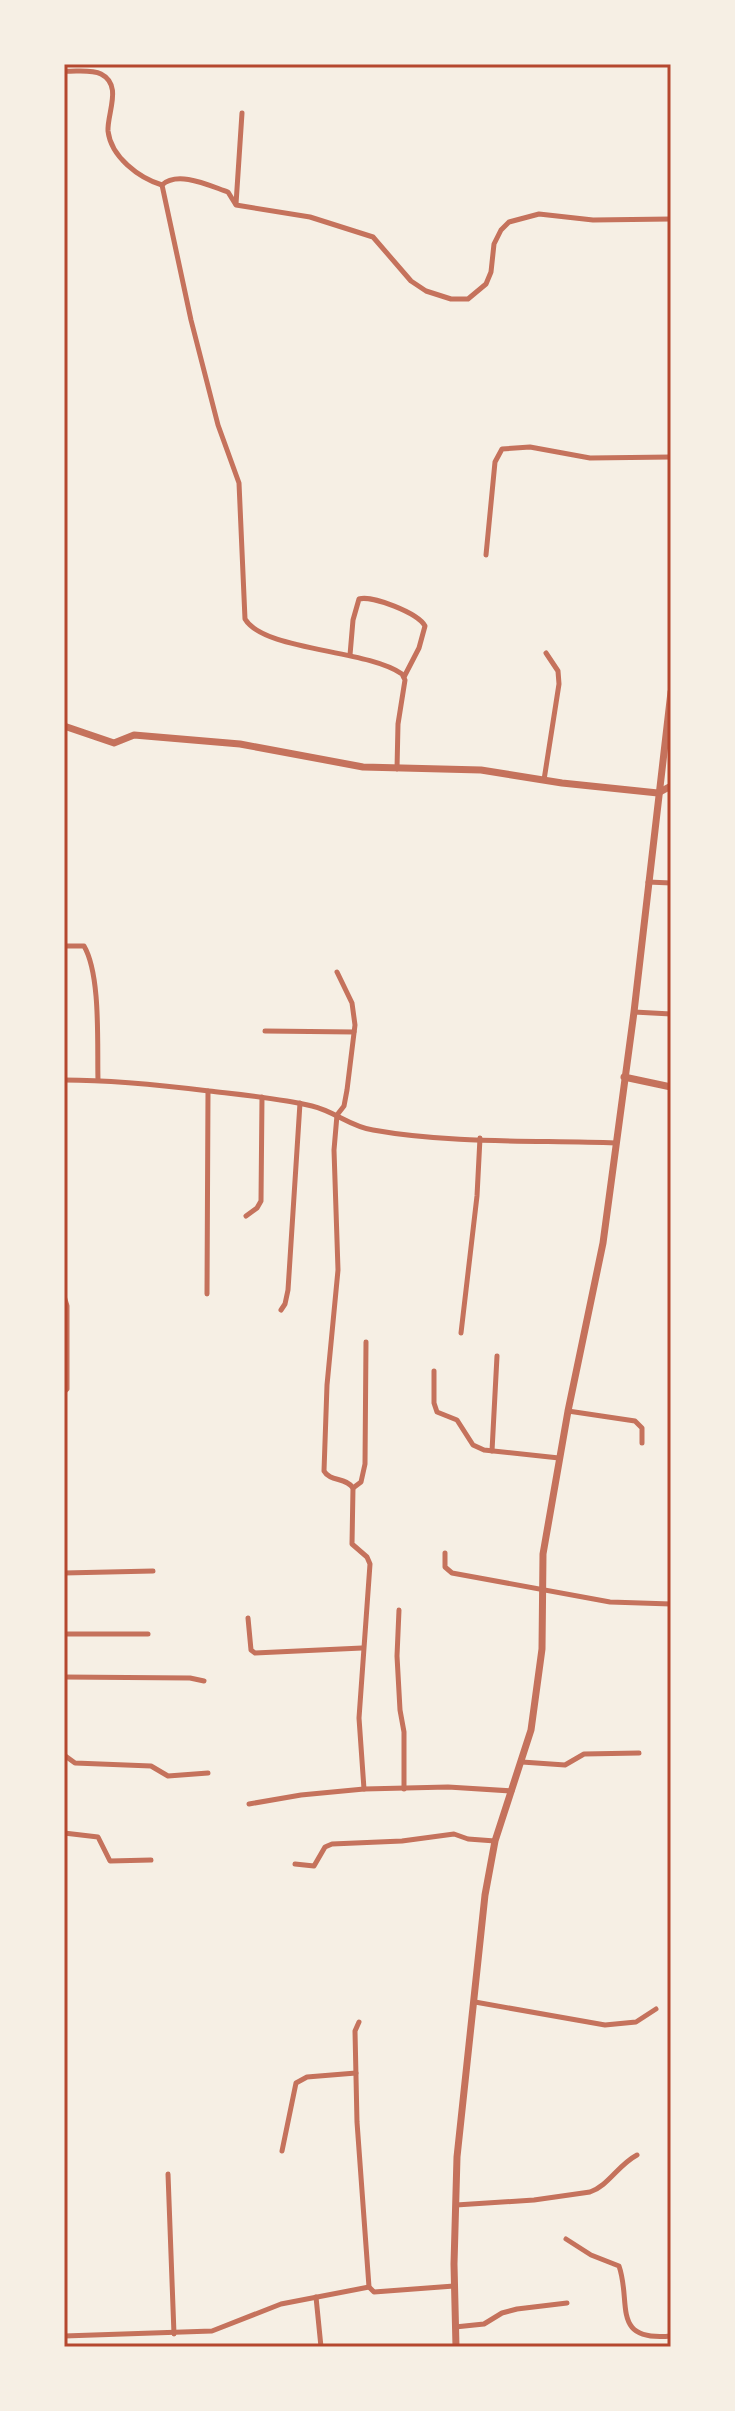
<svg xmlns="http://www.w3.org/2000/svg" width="735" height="2411" font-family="'PT Sans',sans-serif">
<rect width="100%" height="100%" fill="#f6efe4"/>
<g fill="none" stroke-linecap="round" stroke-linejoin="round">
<!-- minor -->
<g stroke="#c5725c" stroke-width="5">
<path d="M 64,71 C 75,72 91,69 101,74 C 123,85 107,113 108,131 C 111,157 139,178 162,185"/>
<path d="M 236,204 L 242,113"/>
<path d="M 486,555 L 495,462 L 502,449 L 530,447 L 590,458 L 671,457"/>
<path d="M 350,655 L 353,620 L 359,599 C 372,595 418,613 425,626 L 419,648 L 404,677"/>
<path d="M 397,769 L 398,724 L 405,680 L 402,674 C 366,649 264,651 245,619 L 239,483 L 218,425 L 191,320 L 162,185 C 178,170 210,186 228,192 L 236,205 L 310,217 L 373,237 L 411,281 L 426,291 L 451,299 L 468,299 L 486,284 L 491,272 L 494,244 L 501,230 L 509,222 L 539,214 L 593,220 L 671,219"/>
<path d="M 544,780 L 559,684 L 558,671 L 546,653"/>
<path d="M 648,882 L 671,883"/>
<path d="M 64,946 L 84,946 C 101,975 97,1045 98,1080"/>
<path d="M 337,972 L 352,1003 L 355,1025 L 347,1090 L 344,1106 L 337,1115 L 334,1150 L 338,1270 L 327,1385 L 324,1471 C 330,1482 346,1477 353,1488 L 352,1544 L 367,1557 L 370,1564 L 359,1718 L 364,1789 L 448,1787 L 512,1791"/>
<path d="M 634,1012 L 671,1014"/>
<path d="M 265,1031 L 354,1032"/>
<path d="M 64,1080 C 113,1080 161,1085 209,1091 C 244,1095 278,1098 312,1106 C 334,1111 351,1127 373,1130 C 451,1144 537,1140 616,1143"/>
<path d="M 246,1216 L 257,1208 L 261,1201 L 262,1097"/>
<path d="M 207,1294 L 208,1091"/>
<path d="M 64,1296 L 67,1306 L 67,1389 L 64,1392"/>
<path d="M 281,1310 L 285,1304 L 288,1290 L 300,1103"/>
<path d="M 461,1333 L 477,1196 L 480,1138"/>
<path d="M 434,1371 L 434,1403 L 437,1412 L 457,1420 L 473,1445 L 484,1450 L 559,1458"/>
<path d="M 568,1411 L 635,1421 L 642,1428 L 642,1443"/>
<path d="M 492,1451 L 497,1356"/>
<path d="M 353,1488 L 361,1482 L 365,1464 L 366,1342"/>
<path d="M 445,1553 L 445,1567 L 452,1573 L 610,1602 L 671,1604"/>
<path d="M 64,1573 L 153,1571"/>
<path d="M 399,1610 L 397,1656 L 400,1710 L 404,1732 L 404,1789"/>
<path d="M 248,1618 L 251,1650 L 255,1653 L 362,1648"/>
<path d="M 64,1634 L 148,1634"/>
<path d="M 64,1677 L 190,1678 L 204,1681"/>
<path d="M 64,1755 L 75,1763 L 151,1766 L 168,1776 L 208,1773"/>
<path d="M 522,1762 L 565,1765 L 584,1754 L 639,1753"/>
<path d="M 249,1804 L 301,1795 L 364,1789"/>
<path d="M 64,1833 L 98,1837 L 110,1861 L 151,1860"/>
<path d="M 295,1864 L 314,1866 L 325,1847 L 332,1844 L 402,1841 L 454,1834 L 468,1839 L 495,1841"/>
<path d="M 475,2002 L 605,2025 L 636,2022 L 656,2009"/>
<path d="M 359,2022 L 355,2031 L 357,2122 L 369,2287 L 374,2292 L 454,2286"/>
<path d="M 282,2151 L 296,2083 L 307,2077 L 356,2073"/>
<path d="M 168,2174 L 174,2334"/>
<path d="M 456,2205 L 534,2200 L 590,2192 C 608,2186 618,2165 637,2155"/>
<path d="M 566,2239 L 591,2255 L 619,2266 C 632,2303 610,2342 671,2336"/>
<path d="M 316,2297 L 321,2347"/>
<path d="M 455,2327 L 484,2324 L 502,2313 L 517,2309 L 567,2303"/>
<path d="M 64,2336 L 212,2331 L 281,2304 L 369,2287"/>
</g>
<!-- tertiary -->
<g stroke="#c5725c" stroke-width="7">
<path d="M 64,726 L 114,743 L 134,735 L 240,744 L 363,767 L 481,770 L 562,783 L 658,793 L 671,786"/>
<path d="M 624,1077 L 671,1087"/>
<path d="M 456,2347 L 454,2264 L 457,2157 L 485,1895 L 495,1841 L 531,1730 L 542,1649 L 543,1554 L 568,1411 L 603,1243 L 634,1012 L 671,692"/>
</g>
</g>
<!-- border -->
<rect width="735" height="2411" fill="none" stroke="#f6efe4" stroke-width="132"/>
<rect x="66" y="66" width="603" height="2279" fill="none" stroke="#b5482f" stroke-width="3"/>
</svg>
